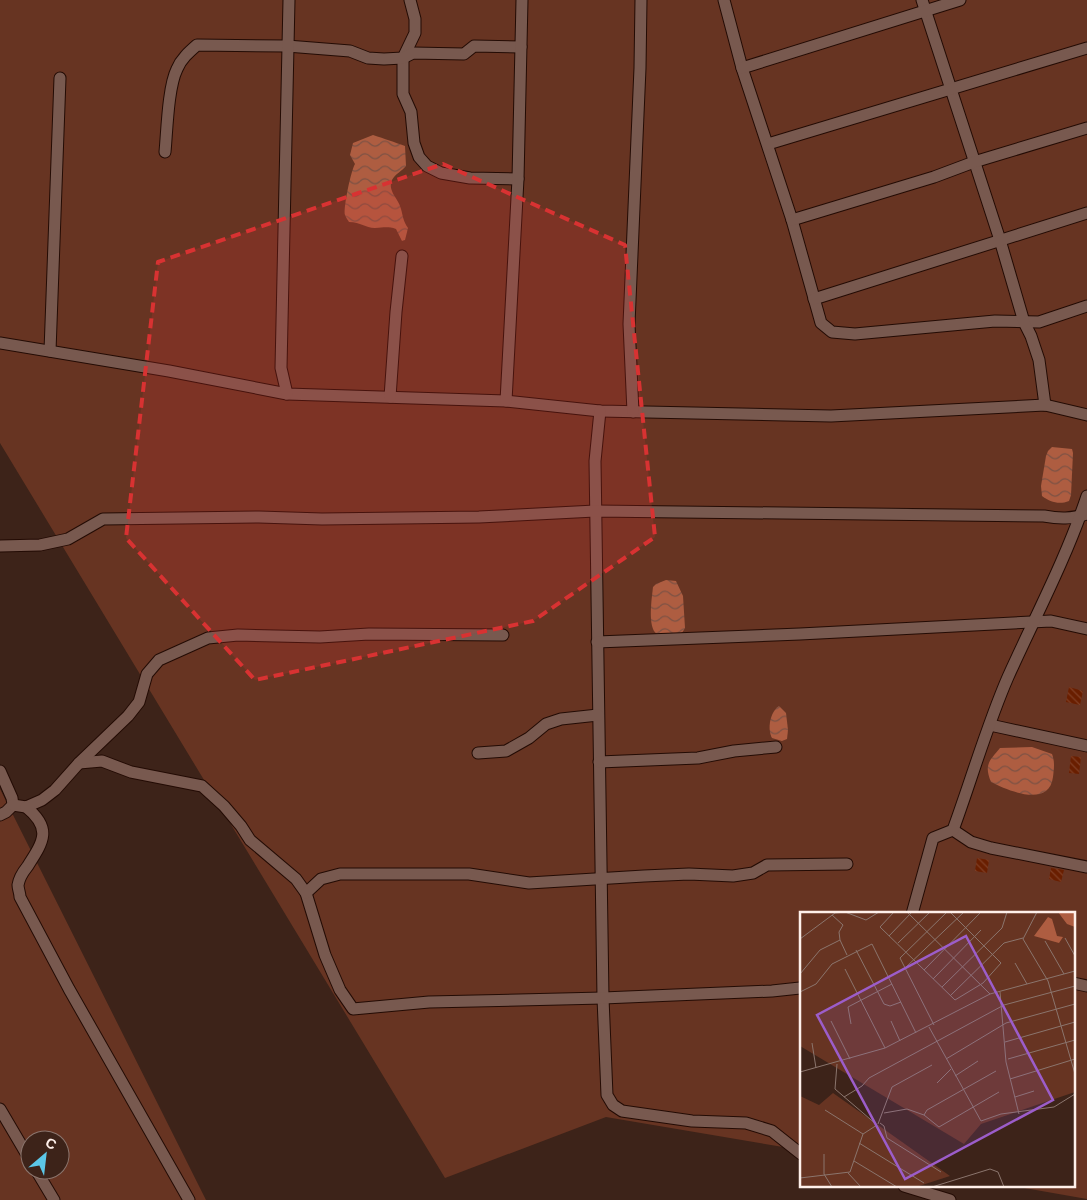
<svg xmlns="http://www.w3.org/2000/svg" width="1087" height="1200" font-family="'Work Sans',sans-serif">
<defs>
<pattern id="water-waves" width="16" height="10" patternUnits="userSpaceOnUse" patternTransform="scale(1.25)"><rect width="16" height="10" fill="#ae5d41"/><path d="M0 5q4-4 8 0t8 0" fill="none" stroke="#7d5244"/></pattern>
<pattern id="building-back-hatch" width="6" height="6" patternUnits="userSpaceOnUse" patternTransform="scale(1.25)"><rect width="6" height="6" fill="#691e00"/><path d="M-1 5l2 2M0 0l6 6M5-1l2 2" fill="none" stroke="#803f25"/></pattern>
</defs>
<rect width="100%" height="100%" fill="#3d2319"/>
<!-- green -->
<g fill="#673422" fill-rule="evenodd">
<path d="M 0,0 L 1087,0 L 1087,1199 L 1013,1186 L 1073,1186 L 1073,914 L 801,914 L 801,1150 L 606,1117 L 445,1178 L 0,443 Z"/>
<path d="M 0,789 L 206,1200 L 0,1200 ZM 30,1140 L 60,1140 L 60,1170 L 30,1170 Z"/>
</g>
<!-- water -->
<g fill="url(#water-waves)">
<path d="M 373,135 C 385,139 394,142 405,146 L 406,166 C 402,171 395,174 392,180 C 387,191 399,199 401,209 C 403,216 403,221 408,228 L 405,240 L 402,241 L 396,229 C 387,226 383,228 375,228 C 365,228 361,222 349,222 C 348,220 346,218 345,215 C 343,209 351,170 355,164 L 350,155 L 353,143 Z"/>
<path d="M 1052,447 L 1072,449 L 1073,453 L 1071,495 L 1069,501 C 1059,505 1050,502 1042,496 L 1041,486 L 1046,456 L 1048,451 Z"/>
<path d="M 666,580 L 676,581 L 683,596 L 685,628 C 682,634 679,635 672,635 C 668,635 661,636 657,634 C 647,628 652,597 653,587 L 656,584 Z"/>
<path d="M 779,706 L 786,713 L 788,730 L 787,739 L 782,741 L 772,738 C 767,729 770,712 779,706 Z"/>
<path d="M 1032,747 L 1052,754 C 1055,762 1054,768 1053,777 C 1049,808 1009,791 991,782 C 984,765 989,761 1000,748 Z"/>
</g>
<!-- building -->
<g fill="url(#building-back-hatch)">
<path d="M 1069,687 L 1083,691 L 1080,705 L 1066,702 Z"/>
<path d="M 1071,756 L 1081,757 L 1079,774 L 1069,773 Z"/>
<path d="M 977,858 L 989,860 L 987,873 L 975,871 Z"/>
<path d="M 1051,868 L 1064,870 L 1061,882 L 1049,879 Z"/>
</g>
<g fill="none" stroke-linecap="round" stroke-linejoin="round">
<!-- minor casing -->
<g stroke="#230b04" stroke-width="13">
<g id="minor">
<path d="M 410,0 L 415,19 L 415,33 L 403,58 L 403,94 L 411,112 L 414,143 L 419,157 L 427,166 L 441,173 L 470,178 L 518,179"/>
<path d="M 724,0 L 742,68 L 792,220 L 821,323 L 832,332 L 855,334 L 995,321 L 1039,322 L 1087,306"/>
<path d="M 922,0 L 1000,240 L 1024,322 L 1031,336 L 1039,360 L 1045,405"/>
<path d="M 742,68 L 960,0"/>
<path d="M 768,144 L 1087,48"/>
<path d="M 165,152 C 167,131 168,87 177,69 C 181,59 189,52 197,45 L 287,46 L 350,51 L 368,58 L 384,59 L 403,58 L 413,53 L 464,54 L 474,46 L 521,47"/>
<path d="M 792,220 L 934,177 L 974,162 L 1087,128"/>
<path d="M 814,299 L 1087,213"/>
<path d="M 0,343 L 169,371 L 287,394 L 506,401 L 600,411 L 831,416 L 1045,405 L 1087,415"/>
<path d="M 50,351 L 60,78"/>
<path d="M 287,394 L 281,368 L 289,0"/>
<path d="M 390,397 L 396,312 L 402,256"/>
<path d="M 506,401 L 518,179 L 522,0"/>
<path d="M 600,411 L 595,461 L 603,998 L 607,1095 L 613,1105 L 622,1111 L 692,1121 L 746,1123 L 772,1131 L 801,1154"/>
<path d="M 633,412 L 629,324 L 640,68 L 641,0"/>
<path d="M 0,546 L 40,545 L 68,539 L 103,519 L 259,517 L 322,519 L 479,517 L 595,511 L 1044,516 C 1060,519 1071,519 1087,514"/>
<path d="M 597,642 L 800,634 L 1051,621 L 1087,629"/>
<path d="M 990,725 L 1087,746"/>
<path d="M 478,753 L 506,751 L 529,738 L 546,724 L 561,719 L 598,715"/>
<path d="M 599,762 L 698,758 L 734,751 L 776,747"/>
<path d="M 79,763 L 102,761 L 131,772 L 202,786 L 224,806 L 241,826 L 250,840 L 296,879 L 306,893 L 325,955 L 340,990 L 353,1009 L 429,1002 L 603,998 L 772,991 L 800,988"/>
<path d="M 0,771 L 12,798 L 13,805 L 6,812 L 0,815"/>
<path d="M 13,805 L 26,807 L 42,800 L 55,790 L 79,763 L 128,716 L 139,702 L 147,674 L 159,660 L 208,638 L 238,635 L 320,637 L 369,634 L 503,635"/>
<path d="M 26,807 C 53,829 43,842 27,867 C 23,872 19,879 18,885 C 18,889 20,893 20,897 L 69,989 L 189,1200"/>
<path d="M 953,830 L 971,842 L 991,848 L 1087,867"/>
<path d="M 306,893 L 321,879 L 340,874 L 469,874 L 529,883 L 644,876 L 689,874 L 733,876 L 753,873 L 767,865 L 847,864"/>
<path d="M 912,914 L 933,838 L 953,830 C 971,781 987,725 1008,677 C 1035,617 1066,559 1087,496"/>
<path d="M 1073,983 L 1087,986"/>
<path d="M 0,1109 L 30,1160"/>
<path d="M 36,1170 L 54,1200"/>
<path d="M 904,1186 L 950,1200"/>
</g>
</g>
<!-- minor -->
<use href="#minor" stroke="#78594f" stroke-width="11"/>
</g>
<!-- marked area -->
<path fill="#d83232" fill-opacity="0.2" stroke="#d83232" stroke-width="4" stroke-dasharray="10 6" stroke-linejoin="round" d="M 443,164 L 625,245 L 655,537 L 533,621 L 255,680 L 126,538 L 158,262 Z"/>
<!-- overview -->
<g transform="translate(800 912)">
<rect width="275" height="275" fill="#3d2319"/>
<path d="M 0,0 L 275,0 L 275,180 L 181,212 L 164,232 L 0,134 ZM 33,181 L 150,264 L 116,275 L 0,275 L 0,184 L 19,193 Z" fill="#673422"/>
<path d="M 258,0 L 275,0 L 275,15 L 267,12 ZM 248,5 L 252,7 L 257,24 L 263,25 L 259,31 L 234,24 Z" fill="#ae5d41"/>
<path fill="none" stroke="#8b756d" stroke-width="1" d="M 45,0 L 66,8 L 79,0M 94,0 L 80,15 L 155,88 L 183,71 L 201,51 L 150,0M 107,0 L 190,82M 237,0 L 223,27 L 248,69 L 275,162M 32,3 L 43,13 L 39,20 L 40,28 L 47,43M 89,24 L 112,0M 265,26 L 275,44M 0,27 L 35,1 L 46,0M 245,29 L 264,62M 98,31 L 130,0M 56,38 L 84,92 L 90,94 L 101,90M 215,51 L 227,72M 105,56 L 164,0M 45,57 L 85,136M 124,58 L 181,0M 0,62 L 20,38 L 40,28M 133,67 L 181,18M 142,75 L 202,16 L 207,0M 0,80 L 16,72 L 32,52 L 72,32 L 116,121M 200,80 L 206,150 L 219,202M 150,84 L 204,31 L 223,26M 31,109 L 50,147M 91,109 L 100,129M 51,112 L 48,95 L 92,72M 134,113 L 100,46 L 147,0M 129,115 L 181,209 L 201,202 L 254,195 L 275,182M 205,130 L 275,110M 12,131 L 16,156M 146,147 L 206,111 L 275,92M 208,147 L 275,128M 0,160 L 85,136 L 190,82 L 275,59M 155,164 L 178,149M 210,167 L 275,147M 137,171 L 151,157M 44,185 L 62,174 L 69,166 L 204,93 L 275,74M 215,185 L 234,179M 25,198 L 63,222M 84,201 L 107,197 L 124,203 L 139,215 L 199,180M 124,203 L 127,198 L 196,159M 80,211 L 84,214 L 87,226 L 141,260M 78,212 L 92,175 L 132,153M 59,231 L 124,271M 24,242 L 24,262 L 32,275M 54,249 L 97,275M 48,261 L 61,275M 0,266 L 50,260 L 63,222 L 77,213 L 35,177 L 37,152M 132,275 L 190,257 L 198,260 L 204,275"/>
<path fill="#9c5dca" fill-opacity="0.15" stroke="#9c5dca" stroke-width="2.5" d="M 166,24 L 253,188 L 105,267 L 17,103 Z"/>
<rect width="275" height="275" fill="none" stroke="#fff0ea" stroke-width="2.5"/>
</g>
<!-- north arrow -->
<g transform="translate(45 1155) rotate(28)"><circle r="24" fill="#3d2319" stroke="#8b756d"/>
<path d="M0-4L9 19L0 12L-9 19Z" fill="#5cc7e7"/>
<text y="-8" font-size="14" font-weight="bold" text-anchor="middle" fill="#fff0ea">С</text>
</g>
</svg>
